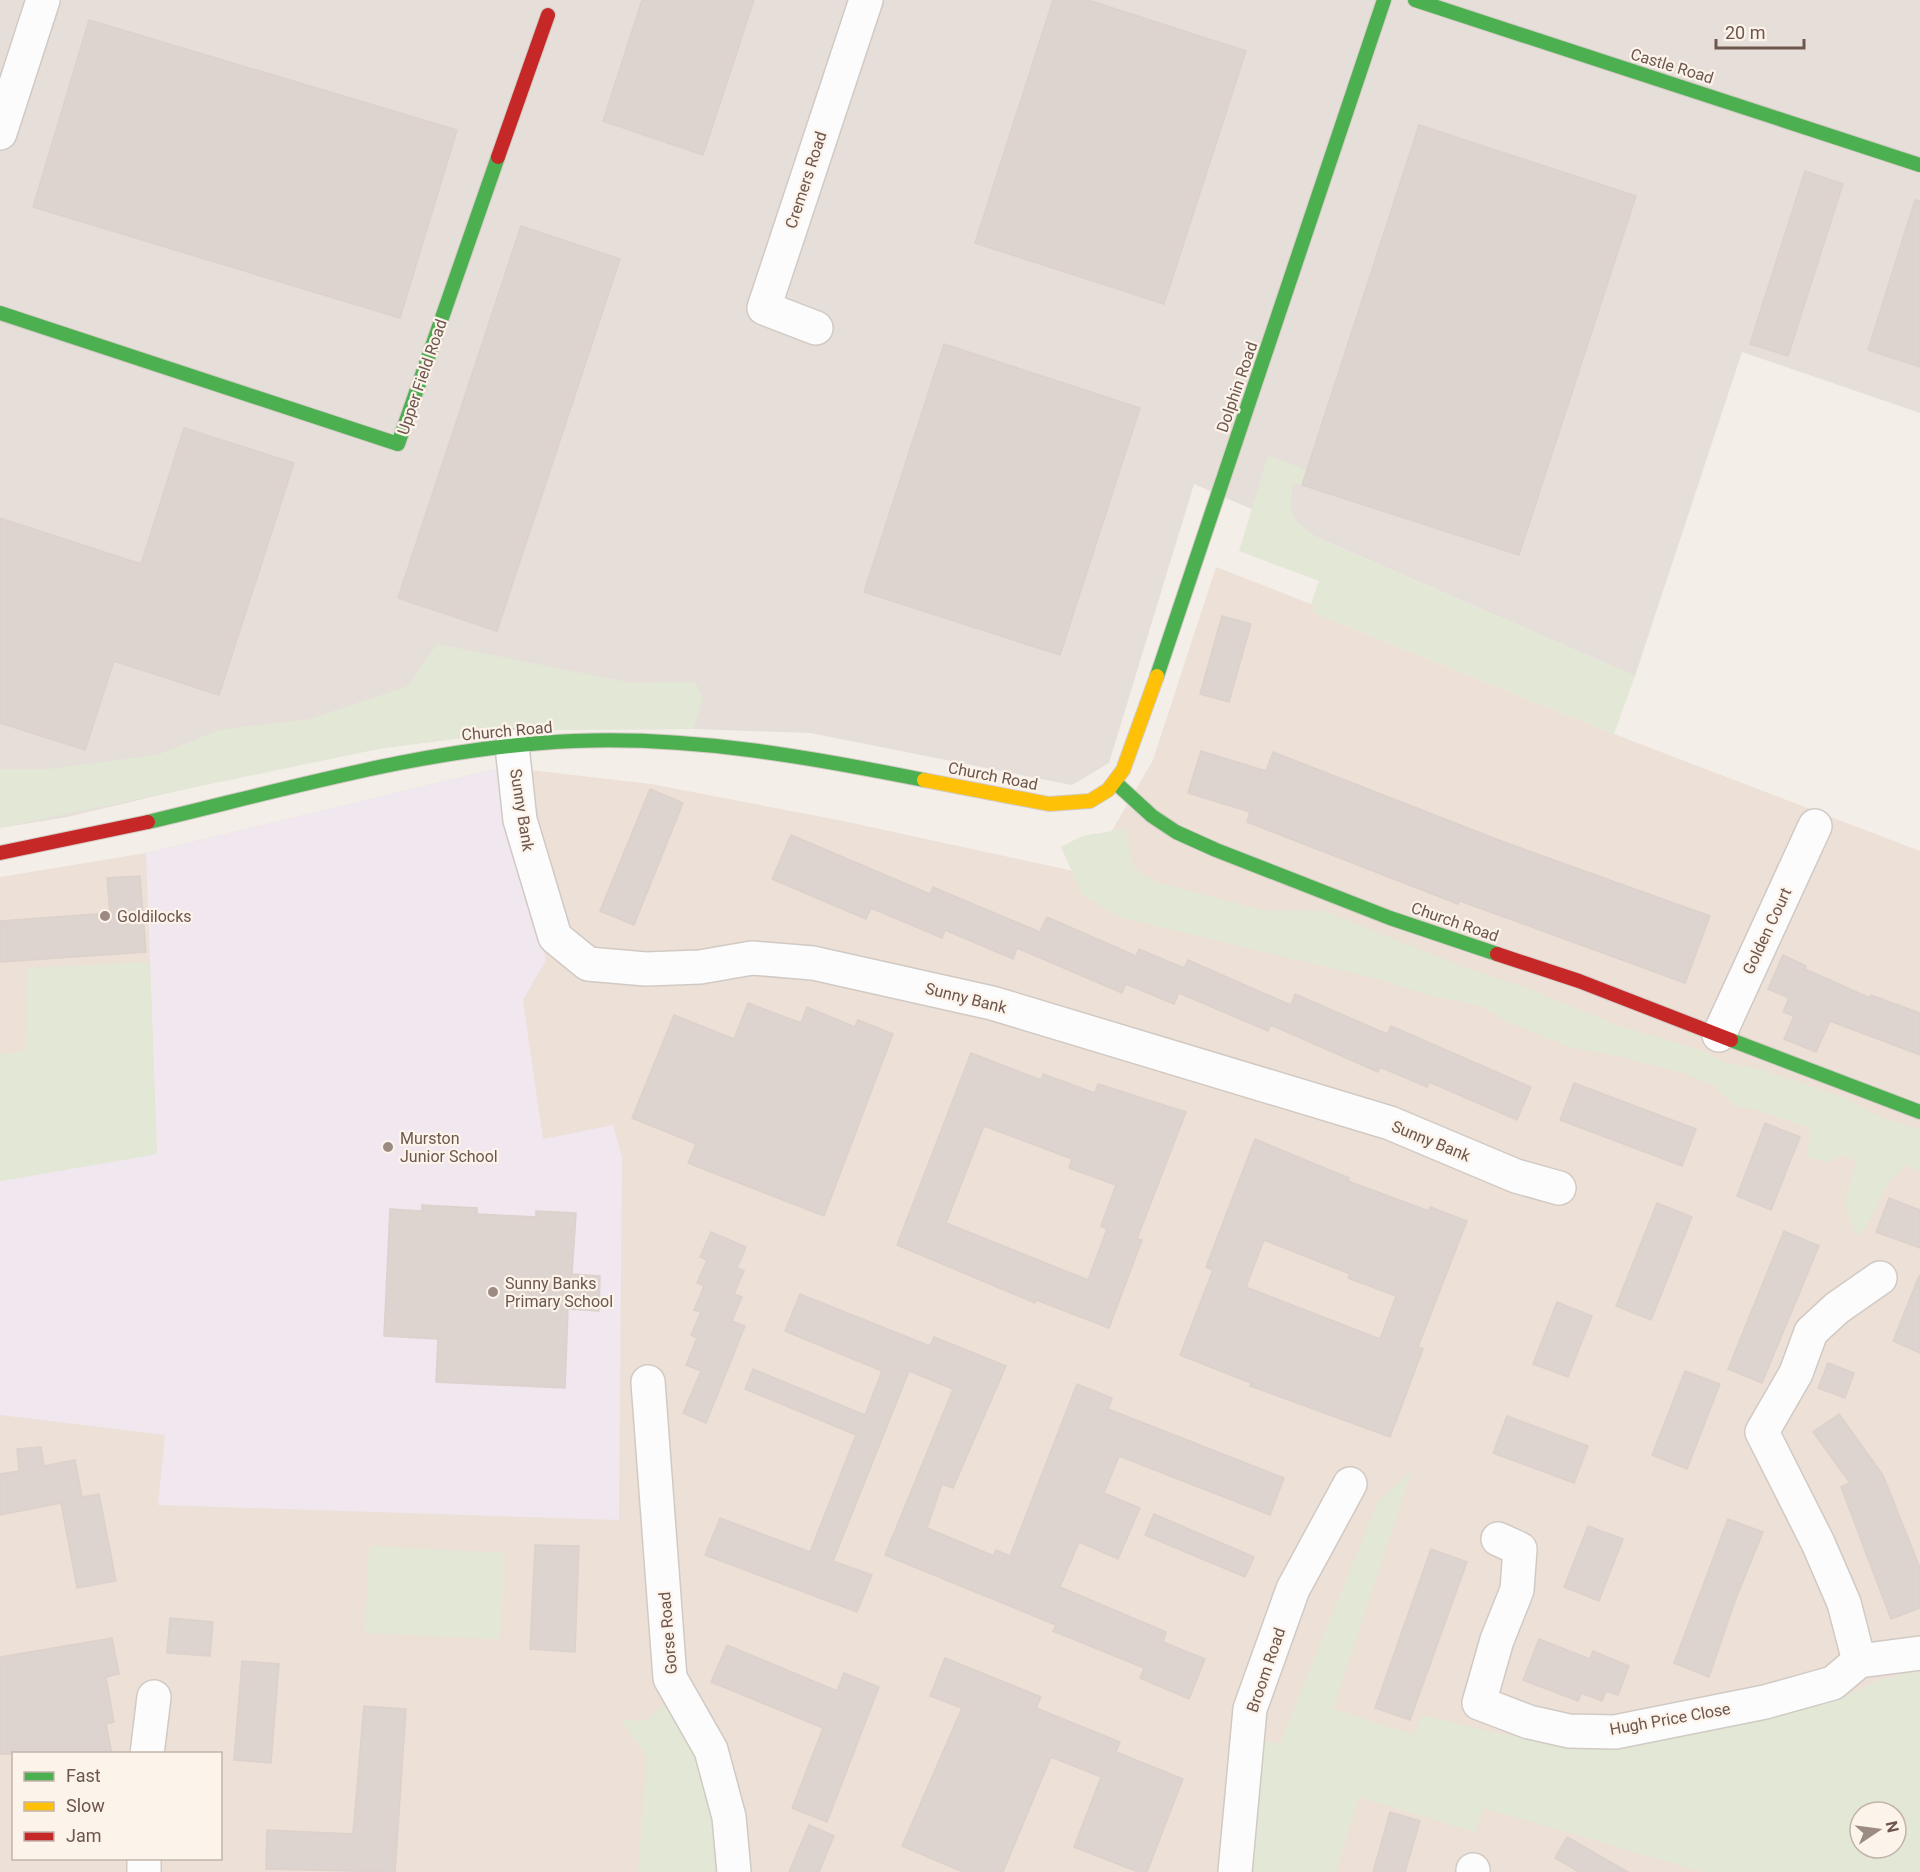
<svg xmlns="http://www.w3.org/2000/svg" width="1920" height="1872" font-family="Roboto,sans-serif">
<rect width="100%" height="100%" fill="#f4eee8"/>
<!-- residential -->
<path fill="#ece0d7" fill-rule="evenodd" d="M 1216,567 L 1316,606 L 1312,612 L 1614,734 L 1920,851 L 1920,1872 L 0,1872 L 0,877 L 146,853 L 503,767 L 651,784 L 843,821 L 1087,874 L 1153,760 ZM 14,1754 L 220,1754 L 220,1858 L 14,1858 ZM 1860,1812 L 1896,1812 L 1896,1848 L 1860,1848 Z"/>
<!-- industrial -->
<path fill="#e6ded9" d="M 0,0 L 1920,0 L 1920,413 L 1742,352 L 1635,676 L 1194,484 L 1109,763 L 1072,785 L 810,733 L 694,729 L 525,730 L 383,748 L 244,775 L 67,817 L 0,828 Z"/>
<!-- education -->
<path fill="#f0e7ef" d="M 503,767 L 546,960 L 523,1000 L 543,1139 L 613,1125 L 622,1157 L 619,1520 L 158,1505 L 165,1435 L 0,1415 L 0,1181 L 157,1154 L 146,853 Z"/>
<!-- green -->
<g fill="#e2e8d5" fill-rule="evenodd">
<path d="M 1268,456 L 1307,470 L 1302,485 L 1293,483 C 1288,517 1291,520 1320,539 L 1635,676 L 1614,734 L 1312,612 L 1315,606 L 1311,604 L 1319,581 L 1239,551 Z"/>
<path d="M 437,644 L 632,683 L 695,682 L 703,697 L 694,729 L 525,730 L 383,748 L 0,828 L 0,769 L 48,769 L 157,755 L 219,730 L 310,719 L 408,686 Z"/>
<path d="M 1125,829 L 1134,868 L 1155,882 L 1262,910 L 1324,911 L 1468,969 L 1531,990 L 1622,1027 L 1704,1051 L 1723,1062 L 1760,1069 L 1850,1100 L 1881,1118 L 1920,1130 L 1920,1171 L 1905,1166 L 1889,1181 L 1866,1228 L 1856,1236 L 1845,1204 L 1857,1160 L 1841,1155 L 1829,1162 L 1807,1157 L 1810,1128 L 1755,1109 L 1737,1107 L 1714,1086 L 1686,1074 L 1623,1057 L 1569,1047 L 1509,1022 L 1481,1006 L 1425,994 L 1378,979 L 1119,917 L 1082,894 L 1061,847 L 1082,836 Z"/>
<path d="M 150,962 L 157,1154 L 0,1181 L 0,1054 L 26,1051 L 27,968 Z"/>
<path d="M 1411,1472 L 1333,1709 L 1414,1735 L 1422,1715 L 1491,1732 L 1580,1746 L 1656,1740 L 1835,1700 L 1881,1680 L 1920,1670 L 1920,1872 L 1704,1872 L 1483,1808 L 1475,1832 L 1359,1797 L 1336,1872 L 1252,1872 L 1261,1740 L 1280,1744 L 1378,1501 ZM 1860,1812 L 1896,1812 L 1896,1848 L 1860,1848 Z"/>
<path d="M 369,1546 L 504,1553 L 500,1639 L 365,1633 Z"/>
<path d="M 669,1699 C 684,1728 706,1760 712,1792 C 716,1818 716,1846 714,1872 L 638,1872 L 647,1757 L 621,1720 L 646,1721 Z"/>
</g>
<!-- building -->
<g fill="#ddd4cf" stroke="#dcd1cb" stroke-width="1.5" fill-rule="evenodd">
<path d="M 642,0 L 754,0 L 703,155 L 603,121 Z"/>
<path d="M 1053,0 L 1088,0 L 1246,51 L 1164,304 L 975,243 Z"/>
<path d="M 89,20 L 457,130 L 400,318 L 33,207 Z"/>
<path d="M 1419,125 L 1636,196 L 1519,555 L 1302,485 Z"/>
<path d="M 1805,171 L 1843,184 L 1788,356 L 1750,344 Z"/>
<path d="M 1915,200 L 1920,201 L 1920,367 L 1868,350 Z"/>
<path d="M 521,226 L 620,259 L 497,631 L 398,598 Z"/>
<path d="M 944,344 L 1140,408 L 1060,655 L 864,592 Z"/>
<path d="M 184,428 L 294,463 L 219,695 L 114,661 L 85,750 L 0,723 L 0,518 L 141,564 Z"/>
<path d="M 1222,616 L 1251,624 L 1229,702 L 1200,694 Z"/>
<path d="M 1201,751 L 1266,771 L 1273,752 L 1504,842 L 1710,916 L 1685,983 L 1460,901 L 1458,904 L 1247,822 L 1250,812 L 1188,793 Z"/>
<path d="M 650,789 L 683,803 L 634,925 L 600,911 Z"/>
<path d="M 791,835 L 930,894 L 933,887 L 1040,932 L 1047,917 L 1136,956 L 1139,949 L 1184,968 L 1188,960 L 1291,1005 L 1295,994 L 1387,1034 L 1391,1026 L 1531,1087 L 1517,1120 L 1429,1082 L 1427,1087 L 1380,1067 L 1378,1072 L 1271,1025 L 1268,1031 L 1179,993 L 1174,1004 L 1126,984 L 1122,993 L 1017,948 L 1013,959 L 945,930 L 942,938 L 871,908 L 866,919 L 772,879 Z"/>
<path d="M 140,876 L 146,952 L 0,962 L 0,921 L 110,913 L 107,878 Z"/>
<path d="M 1783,955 L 1806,966 L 1805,969 L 1870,998 L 1871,995 L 1920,1013 L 1920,1055 L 1830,1021 L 1816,1052 L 1784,1039 L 1794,1016 L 1783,1012 L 1789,998 L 1768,989 Z"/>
<path d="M 748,1003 L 801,1023 L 807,1007 L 855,1027 L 858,1020 L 893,1034 L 824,1216 L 688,1163 L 696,1144 L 632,1118 L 674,1015 L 734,1039 Z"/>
<path d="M 971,1053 L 1041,1080 L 1043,1074 L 1095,1093 L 1098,1084 L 1186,1112 L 1137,1239 L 1142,1240 L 1109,1328 L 1036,1300 L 1035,1303 L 897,1245 ZM 984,1126 L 1072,1159 L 1069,1168 L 1116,1185 L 1101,1226 L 1107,1229 L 1088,1280 L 946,1223 Z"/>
<path d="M 1574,1083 L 1696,1129 L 1682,1166 L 1560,1120 Z"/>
<path d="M 1765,1123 L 1800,1137 L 1771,1210 L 1737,1196 Z"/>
<path d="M 1255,1139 L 1349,1178 L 1348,1181 L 1429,1211 L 1430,1207 L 1467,1221 L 1418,1347 L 1423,1349 L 1390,1437 L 1250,1386 L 1251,1383 L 1180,1355 L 1213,1270 L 1206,1267 ZM 1264,1240 L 1350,1274 L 1348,1278 L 1396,1296 L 1380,1339 L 1246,1287 Z"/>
<path d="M 1889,1198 L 1920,1210 L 1920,1248 L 1876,1232 Z"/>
<path d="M 1657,1203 L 1692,1217 L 1651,1320 L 1616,1306 Z"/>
<path d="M 422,1205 L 477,1208 L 477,1214 L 536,1217 L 536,1211 L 576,1213 L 572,1274 L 600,1276 L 599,1311 L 568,1309 L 565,1388 L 436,1382 L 438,1339 L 384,1336 L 390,1209 L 422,1211 Z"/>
<path d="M 1784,1231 L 1819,1246 L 1762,1383 L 1728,1369 Z"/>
<path d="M 711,1232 L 746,1247 L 737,1268 L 744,1271 L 734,1294 L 742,1297 L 732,1321 L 745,1326 L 706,1423 L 683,1413 L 701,1371 L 686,1365 L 697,1338 L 691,1335 L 701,1312 L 694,1310 L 704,1286 L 697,1283 L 707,1260 L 700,1257 Z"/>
<path d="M 1919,1276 L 1920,1276 L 1920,1353 L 1893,1341 Z"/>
<path d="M 800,1294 L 930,1346 L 934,1337 L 1006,1366 L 953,1488 L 942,1484 L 927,1528 L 994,1556 L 996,1550 L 1010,1556 L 1077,1384 L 1112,1398 L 1108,1409 L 1284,1478 L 1270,1515 L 1119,1456 L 1104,1493 L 1140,1508 L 1118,1559 L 1079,1542 L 1060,1587 L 1166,1632 L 1163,1642 L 1205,1659 L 1189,1699 L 1140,1678 L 1144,1668 L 1053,1631 L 1056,1625 L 885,1555 L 953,1389 L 909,1371 L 833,1561 L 872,1575 L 857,1612 L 705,1555 L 720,1518 L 810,1552 L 856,1435 L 745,1389 L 753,1369 L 865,1415 L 882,1371 L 785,1331 Z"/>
<path d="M 1557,1302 L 1592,1316 L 1568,1377 L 1533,1364 Z"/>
<path d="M 1828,1363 L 1854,1373 L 1845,1398 L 1818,1388 Z"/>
<path d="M 1685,1371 L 1720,1384 L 1687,1469 L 1652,1455 Z"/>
<path d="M 1839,1414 L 1883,1475 L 1920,1568 L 1920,1608 L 1891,1619 L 1841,1487 L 1850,1483 L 1813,1432 Z"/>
<path d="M 1507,1416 L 1588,1446 L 1574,1483 L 1493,1453 Z"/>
<path d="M 41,1447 L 44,1466 L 75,1460 L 82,1497 L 99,1494 L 116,1581 L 77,1588 L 61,1503 L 0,1515 L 0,1474 L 19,1471 L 17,1449 Z"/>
<path d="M 1154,1514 L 1254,1557 L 1245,1577 L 1145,1535 Z"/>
<path d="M 1728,1519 L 1763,1532 L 1735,1601 L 1709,1677 L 1674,1663 Z"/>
<path d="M 1588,1526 L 1623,1539 L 1599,1601 L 1564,1587 Z"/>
<path d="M 535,1545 L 579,1546 L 575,1652 L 530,1649 Z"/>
<path d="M 1431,1549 L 1467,1562 L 1410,1720 L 1375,1708 Z"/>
<path d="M 170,1618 L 213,1622 L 210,1656 L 167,1653 Z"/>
<path d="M 112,1638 L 119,1674 L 106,1677 L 114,1722 L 106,1724 L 112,1754 L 0,1754 L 0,1657 Z"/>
<path d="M 1539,1639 L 1590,1659 L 1593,1651 L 1629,1666 L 1618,1695 L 1606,1691 L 1602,1701 L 1581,1693 L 1578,1701 L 1523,1680 Z"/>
<path d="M 727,1645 L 837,1691 L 844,1673 L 879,1687 L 827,1822 L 792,1808 L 823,1728 L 711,1682 Z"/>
<path d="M 945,1658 L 1041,1697 L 1036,1708 L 1120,1742 L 1116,1752 L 1183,1779 L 1147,1872 L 1138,1872 L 1074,1847 L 1101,1777 L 1051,1757 L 1003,1872 L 963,1872 L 902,1846 L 962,1708 L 930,1696 Z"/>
<path d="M 242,1661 L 279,1664 L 271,1763 L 234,1760 Z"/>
<path d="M 364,1706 L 406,1709 L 395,1872 L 266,1869 L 267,1830 L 353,1834 Z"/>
<path d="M 1390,1812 L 1420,1821 L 1405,1872 L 1373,1872 Z"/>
<path d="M 809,1825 L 834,1836 L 819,1872 L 789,1872 Z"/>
<path d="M 1567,1837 L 1628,1872 L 1579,1872 L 1555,1858 Z"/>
</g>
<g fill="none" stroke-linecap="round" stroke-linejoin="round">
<!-- street casing -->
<g stroke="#d1cac4" stroke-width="36">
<g id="street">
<path d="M 0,133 L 43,0"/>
<path d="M 816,328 L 764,308 L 866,0"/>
<path d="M 512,746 L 520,820 L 555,937 L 588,964 L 646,969 L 700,967 L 752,958 L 813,963 L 992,1003 L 1390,1123 L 1516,1176 L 1559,1188"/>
<path d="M 1719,1035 L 1815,826"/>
<path d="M 648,1382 L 670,1678 L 711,1750 L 729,1817 L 734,1872"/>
<path d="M 1498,1539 L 1520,1549 L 1517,1590 L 1497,1640 L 1479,1703 L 1529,1722 L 1569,1731 L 1615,1732 L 1765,1702 L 1833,1683 L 1859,1661 L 1920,1653"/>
<path d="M 1859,1661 L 1844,1603 L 1818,1543 L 1762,1432 L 1796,1373 L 1811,1332 L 1837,1308 L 1880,1278"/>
<path d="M 147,1754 L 154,1697"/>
<path d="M 144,1858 L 144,1872"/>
<path d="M 1235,1872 L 1250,1709 L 1293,1589 L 1350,1484"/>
<path d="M 1473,1872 L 1473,1870"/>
</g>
</g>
<!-- fast casing -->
<g stroke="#d3cbc5" stroke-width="16">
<g id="fast">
<path d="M 1415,0 L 1920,165"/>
<path d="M 0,313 L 398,444 L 498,157"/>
<path d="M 1157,676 L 1384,0"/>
<path d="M 1117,784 L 1152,816 L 1176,832 L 1216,850 L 1390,918 L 1497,954"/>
<path d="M 148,822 C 288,789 429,747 574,741 C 692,736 809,757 924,780"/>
<path d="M 1731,1040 L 1920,1112"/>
</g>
</g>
<!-- slow casing -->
<g stroke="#d3cbc5" stroke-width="16">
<path id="slow" d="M 924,780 L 1049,804 L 1090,801 L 1108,790 L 1123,770 L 1157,676"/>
</g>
<!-- jam casing -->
<g stroke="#d3cbc5" stroke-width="16">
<g id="jam">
<path d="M 498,157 L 548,15"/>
<path d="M 0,853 L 148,822"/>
<path d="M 1497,954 L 1579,981 L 1731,1040"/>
</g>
</g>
<!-- street -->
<use href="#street" stroke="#fdfcfc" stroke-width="33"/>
<!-- fast -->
<use href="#fast" stroke="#4caf50" stroke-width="14"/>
<!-- slow -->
<use href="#slow" stroke="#ffc107" stroke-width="14"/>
<!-- jam -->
<use href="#jam" stroke="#c62828" stroke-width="14"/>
</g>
<!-- markers -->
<g fill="#9c8b83" stroke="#fcf3ea" stroke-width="2">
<circle cx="105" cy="916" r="6"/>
<circle cx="388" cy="1147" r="6"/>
<circle cx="493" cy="1292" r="6"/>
</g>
<g text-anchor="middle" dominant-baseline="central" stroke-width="4.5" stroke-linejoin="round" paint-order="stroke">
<!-- street labels -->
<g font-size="16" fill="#6d564d" stroke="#fcf3ea">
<text transform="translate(1672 66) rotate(17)">Castle Road</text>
<text transform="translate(806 180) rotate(-72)">Cremers Road</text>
<text transform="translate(422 377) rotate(-71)">Upper Field Road</text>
<text transform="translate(1237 387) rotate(-71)">Dolphin Road</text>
<text transform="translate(507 731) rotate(-5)">Church Road</text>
<text transform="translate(993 776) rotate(11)">Church Road</text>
<text transform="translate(522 810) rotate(81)">Sunny Bank</text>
<text transform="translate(1455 922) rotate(19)">Church Road</text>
<text transform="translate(1767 931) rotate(-65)">Golden Court</text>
<text transform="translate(966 998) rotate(14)">Sunny Bank</text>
<text transform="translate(1431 1141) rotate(22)">Sunny Bank</text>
<text transform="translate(668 1633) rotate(-95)">Gorse Road</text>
<text transform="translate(1266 1670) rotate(-71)">Broom Road</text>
<text transform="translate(1670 1719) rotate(-10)">Hugh Price Close</text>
</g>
<!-- poi labels -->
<g font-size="16" fill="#6d564d" stroke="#fcf3ea" text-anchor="start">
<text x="117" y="916">Goldilocks</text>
<text x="400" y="1138">Murston<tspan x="400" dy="18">Junior School</tspan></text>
<text x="505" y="1283">Sunny Banks<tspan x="505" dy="18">Primary School</tspan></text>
</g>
</g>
<!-- legend -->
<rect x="12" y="1752" width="210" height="108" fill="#fcf3ea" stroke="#c3b4ab" stroke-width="1.5"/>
<rect x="24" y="1772" width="30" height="9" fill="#4caf50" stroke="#c3b4ab" stroke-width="1.5"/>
<text x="66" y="1782" font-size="18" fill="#6d564d">Fast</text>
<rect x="24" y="1802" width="30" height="9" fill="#ffc107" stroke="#c3b4ab" stroke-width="1.5"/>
<text x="66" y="1812" font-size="18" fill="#6d564d">Slow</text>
<rect x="24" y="1832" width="30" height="9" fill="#c62828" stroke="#c3b4ab" stroke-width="1.5"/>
<text x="66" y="1842" font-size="18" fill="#6d564d">Jam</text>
<!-- north arrow -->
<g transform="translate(1878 1830) rotate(77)"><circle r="28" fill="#fcf3ea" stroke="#c3b4ab" stroke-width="1.5"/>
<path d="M0-4.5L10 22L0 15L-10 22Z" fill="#9c8b83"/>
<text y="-9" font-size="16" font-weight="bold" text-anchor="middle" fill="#6d564d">N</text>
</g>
<!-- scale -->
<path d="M1716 39v9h88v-9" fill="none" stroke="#6d564d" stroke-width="3"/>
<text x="1725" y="39" font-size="18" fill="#6d564d" stroke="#fcf3ea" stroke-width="4.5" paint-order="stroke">20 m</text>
</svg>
